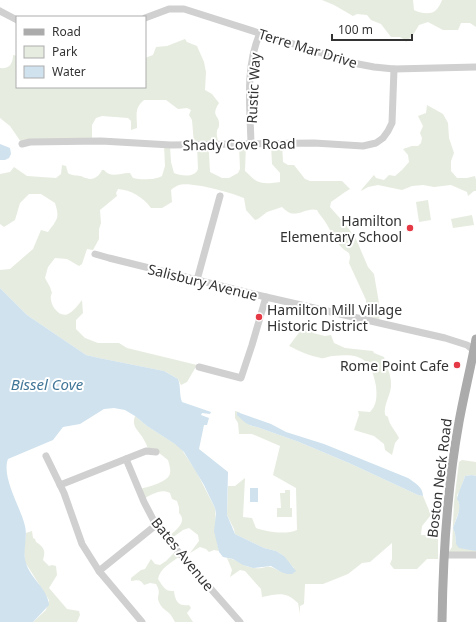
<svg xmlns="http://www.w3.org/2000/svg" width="476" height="622" font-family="'Noto Sans',sans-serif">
<rect width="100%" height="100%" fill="#fff"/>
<!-- green -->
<g fill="#e6ecdf">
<path d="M 322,0 L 413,0 L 414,10 C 419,13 430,15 435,11 C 438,9 441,3 442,0 L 476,0 L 476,27 L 470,23 L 461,23 L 458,30 L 443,30 L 428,22 L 419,25 L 413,35 L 406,42 L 405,40 L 400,37 L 391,37 L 381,24 L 371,20 L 367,15 L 357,14 L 353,16 L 334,5 Z"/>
<path d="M 185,39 L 187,42 L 197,46 L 204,62 L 206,72 L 205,90 L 212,94 L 219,103 C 210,117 220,115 219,125 C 219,129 218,127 217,131 C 216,135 218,140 219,144 L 208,145 L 209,154 L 210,172 L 222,178 L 229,178 L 238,173 L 240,169 L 239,145 L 246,144 L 245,171 C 249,174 252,178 255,180 C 262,185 272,183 280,182 L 280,173 L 272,164 L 271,144 L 282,144 L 283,162 L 288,165 L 294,165 L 305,179 L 310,181 L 342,181 L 350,189 C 343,193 338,197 331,202 L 330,207 L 346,225 L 356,239 L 368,267 L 374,274 L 380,309 L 379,322 L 368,319 L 366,300 L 349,263 L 350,257 L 349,253 C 335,245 333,233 324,220 C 321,216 319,214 317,210 C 308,207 299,216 290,213 C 288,212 284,209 282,207 L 267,212 L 258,219 L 255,220 L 246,210 L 244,198 C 233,193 190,181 179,185 C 176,186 173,188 171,190 L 172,202 L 162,208 L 151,208 C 143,197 131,190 118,189 L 116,193 L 117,196 L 100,210 L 101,223 L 99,229 L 99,239 L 93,250 L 87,249 L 82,264 L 79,266 L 67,259 L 55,258 L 48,267 L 45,278 L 50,287 L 52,293 C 47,301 58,319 68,314 C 74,311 78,305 82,300 L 83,313 L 76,320 L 76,329 L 85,338 L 98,343 L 119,343 L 127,348 L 197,365 L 187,382 L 181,385 L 178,379 L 164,371 L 99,358 L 86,355 L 27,315 L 0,288 L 0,270 L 10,269 L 33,249 L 41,230 L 48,232 C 57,220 60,218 55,203 L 41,194 L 29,194 L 20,203 L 15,220 L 4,227 L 0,224 L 0,174 L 10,172 L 14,167 L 27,176 L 56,178 L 61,174 L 62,165 L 66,166 L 68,173 C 72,176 76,175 80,176 C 82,176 84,178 86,178 C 94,181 99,176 102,170 L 104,170 C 111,179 122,172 130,173 L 133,178 C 140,180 156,180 162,176 L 165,166 L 164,145 L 170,146 L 171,162 L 174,173 C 181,176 195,178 198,169 L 197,146 L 194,144 L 192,120 L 189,115 L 191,110 L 187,108 L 178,109 L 166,100 L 144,100 C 134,108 137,116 137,128 L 131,130 L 131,121 L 128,118 L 102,116 L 96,118 L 92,125 L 92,142 L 23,145 L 10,126 L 0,118 L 0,68 C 9,69 13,64 13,55 L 17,56 L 17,87 L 145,87 L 145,58 L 153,55 L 156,47 L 167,46 Z"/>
<path d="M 427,105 L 443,114 L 448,123 L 449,138 L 454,153 L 451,161 L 451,171 L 457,178 L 467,178 L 475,176 L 476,180 L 476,191 L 474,191 L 468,196 L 467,192 L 451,185 L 434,187 L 423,185 L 412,186 L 402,190 L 378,185 L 368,187 L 361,191 L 362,189 L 374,175 L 376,178 L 384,180 L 389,175 L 395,176 L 402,170 L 409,162 L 408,155 L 403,149 L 412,146 L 418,146 L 421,143 L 422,138 L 420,133 L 423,126 L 418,116 L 426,113 Z"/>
<path d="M 428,200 L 431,220 L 419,222 L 416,202 Z"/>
<path d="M 472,215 L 474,225 L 453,228 L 451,219 Z"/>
<path d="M 311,328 L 313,333 L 325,336 L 331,335 L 334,343 L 345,348 L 373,351 L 374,353 L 384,357 C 386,365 391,375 391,383 C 392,394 383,404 385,415 L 388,417 C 389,425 396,431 399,438 L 395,443 L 392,455 L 385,450 L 384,444 L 374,436 L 354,430 L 359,415 L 358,411 L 370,412 C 377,405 377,396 376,386 C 371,358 360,353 333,356 C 329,356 325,359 321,358 C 310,356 299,351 289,346 L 301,330 Z"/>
<path d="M 235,411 L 239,412 L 240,413 L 237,413 L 251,426 L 257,427 L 299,442 L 349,463 L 418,495 L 423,496 L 431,515 L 422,526 L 421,535 L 425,535 L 438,531 L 438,559 L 427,559 L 417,569 L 394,569 L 390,564 L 392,559 L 392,543 L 370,562 L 362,563 L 348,574 L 323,584 L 305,584 L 304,604 L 300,606 L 300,614 L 298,603 C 285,591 279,594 262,597 L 261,589 L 245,571 L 240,570 L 230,577 L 232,570 L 227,558 C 237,559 244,567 254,568 C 268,570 264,562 281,572 L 294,568 L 287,561 L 284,556 L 276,551 L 264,548 L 235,534 L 234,529 L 227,515 L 228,486 L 235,486 L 245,478 L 243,517 L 252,518 L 256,528 C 267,532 286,535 297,530 L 296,488 L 273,475 L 280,446 L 252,434 L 239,434 L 238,423 L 235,418 Z"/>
<path d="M 135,416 L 147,426 L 180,447 L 196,471 L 215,508 L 217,542 L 219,551 L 214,550 L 209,552 L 206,549 L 200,547 L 190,553 L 199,541 L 198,535 L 189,528 L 183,530 L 169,540 L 168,537 C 175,531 188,522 179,513 L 179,507 L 177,501 L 172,499 L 170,493 C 161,488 151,495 143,499 L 140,489 C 148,487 169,482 170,473 C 171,469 169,464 168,460 L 154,449 L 148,449 C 147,446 146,443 144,440 C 139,430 131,428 135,416 Z"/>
<path d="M 462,460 L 476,462 L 476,476 L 472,475 L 465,476 L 460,491 L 457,495 L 460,508 L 453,528 L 455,533 L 456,544 L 476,551 L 476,555 L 448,553 L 452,547 L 454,502 L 459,462 Z"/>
<path d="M 285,490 L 290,490 L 290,508 L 292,508 L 292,517 L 277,517 L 277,508 L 281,508 L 280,493 L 285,493 Z"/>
<path d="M 32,531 L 33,538 L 35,539 L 36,542 C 44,547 46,551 43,560 L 49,566 L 52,565 L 56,566 L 57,575 L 49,588 L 67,609 L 79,611 L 80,615 L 77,622 L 33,622 L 46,610 L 49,600 L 25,562 L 24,551 L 26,533 Z"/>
<path d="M 176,551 L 180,556 C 171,563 160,568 158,579 C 163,586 165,592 174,591 C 175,600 178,607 189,605 L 191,608 L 187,613 L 193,622 L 175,622 C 173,619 172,616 170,614 C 166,610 161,608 159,602 C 156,595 162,594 156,584 L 150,583 L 144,585 C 140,579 138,580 131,581 L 131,578 L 141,570 L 145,569 L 151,559 L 155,564 L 160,565 L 166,561 Z"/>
</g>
<!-- water -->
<g fill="#cfe2ee">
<path d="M 0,144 L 10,148 L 11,154 L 9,158 L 5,160 L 0,160 Z"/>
<path d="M 0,288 L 27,315 L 86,355 L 99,358 L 164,371 L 178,379 C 181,386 179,394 182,402 L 211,412 L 210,414 L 202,413 L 201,415 L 209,418 L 207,425 L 204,425 L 199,449 L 228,472 L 227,515 L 235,534 L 264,548 L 276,551 L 284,556 L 296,571 L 292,574 L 287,574 L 281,572 L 271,566 L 253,568 L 243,565 L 233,559 L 223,557 L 219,552 L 214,531 L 216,514 L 215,508 L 204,485 L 184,452 L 175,444 L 147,426 L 135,416 L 125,410 L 114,408 L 104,409 L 80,424 L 63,427 L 53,440 L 8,459 C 1,477 21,508 25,526 C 28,538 22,551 26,563 C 30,578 48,589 49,605 L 33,622 L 0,622 Z"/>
<path d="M 237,412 L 271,424 L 286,432 L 324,444 L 408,478 C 415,483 423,487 423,496 L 418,495 L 349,463 L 299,442 L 257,427 C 248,426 243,421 237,415 Z"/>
<path d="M 472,475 L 476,476 L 476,551 L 459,548 L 456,544 L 455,533 L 453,528 C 456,519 463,507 457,499 C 458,493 463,483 465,476 Z"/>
<rect x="250" y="488" width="8" height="14"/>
</g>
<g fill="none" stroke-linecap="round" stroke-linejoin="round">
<!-- minor -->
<g stroke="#d0d0d0" stroke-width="7">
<path d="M 0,11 L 17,20"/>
<path d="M 145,18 L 169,9 L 184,9 L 353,63 L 374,67 L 394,69 L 476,67"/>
<path d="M 251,143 C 250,107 245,67 260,33"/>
<path d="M 22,144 L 30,142 L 101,141 L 171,145 L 314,143 L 363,146 L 376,143 L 383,138 L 388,131 L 392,123 L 394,69"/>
<path d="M 95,254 L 109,258 L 266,297 L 445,338 L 467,345 L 476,352"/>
<path d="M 197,280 L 220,196"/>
<path d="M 199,367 L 241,378 L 252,345 L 266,297"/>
<path d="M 46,456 L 64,493 L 82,544 L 99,571 L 142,622"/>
<path d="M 126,459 L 144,502 L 156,525 L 181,555 L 240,622"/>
<path d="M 60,485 L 146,451 L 156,452"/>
<path d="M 444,555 L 476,555"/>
<path d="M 99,571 L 156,525"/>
</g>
<!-- major -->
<path stroke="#ababab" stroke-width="9" d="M 442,622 C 443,555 447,488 459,422 C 464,394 471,367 476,339"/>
</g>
<!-- markers -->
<g fill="#e63946" stroke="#fff" stroke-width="1.5">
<circle cx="410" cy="228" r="4"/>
<circle cx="259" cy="317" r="4"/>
<circle cx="457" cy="365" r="4"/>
</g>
<g text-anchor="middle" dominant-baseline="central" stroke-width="4" stroke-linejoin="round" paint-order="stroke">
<!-- street labels -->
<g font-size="14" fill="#333" stroke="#fff">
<text transform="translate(308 48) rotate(17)">Terre Mar Drive</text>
<text transform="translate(253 88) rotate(-87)">Rustic Way</text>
<text transform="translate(239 144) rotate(-1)">Shady Cove Road</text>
<text transform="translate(203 282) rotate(14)">Salisbury Avenue</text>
<text transform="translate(439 478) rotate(-83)">Boston Neck Road</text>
<text transform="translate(183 554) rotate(51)">Bates Avenue</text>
</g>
<!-- poi labels -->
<g font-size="14" fill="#333" stroke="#fff" text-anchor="end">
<text x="402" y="220">Hamilton<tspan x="402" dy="16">Elementary School</tspan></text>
<text x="267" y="309" text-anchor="start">Hamilton Mill Village<tspan x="267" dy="16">Historic District</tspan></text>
<text x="449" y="365">Rome Point Cafe</text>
</g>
<!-- water labels -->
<g font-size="15" font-style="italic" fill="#3f7597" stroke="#fff">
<text x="47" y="384">Bissel Cove</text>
</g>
</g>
<!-- legend -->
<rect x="16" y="16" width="130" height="72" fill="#ffffff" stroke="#adadad"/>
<rect x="24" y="29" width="20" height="6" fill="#ababab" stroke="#adadad"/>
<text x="52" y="36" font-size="12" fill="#333333">Road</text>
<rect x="24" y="46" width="20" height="12" fill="#e6ecdf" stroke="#adadad"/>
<text x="52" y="56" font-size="12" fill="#333333">Park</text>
<rect x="24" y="66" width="20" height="12" fill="#cfe2ee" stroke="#adadad"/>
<text x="52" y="76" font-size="12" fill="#333333">Water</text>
<!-- scale -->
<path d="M332 34v6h80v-6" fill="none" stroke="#333333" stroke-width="2"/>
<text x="338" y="34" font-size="12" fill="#333333" stroke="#ffffff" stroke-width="3" paint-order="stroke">100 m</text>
</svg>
